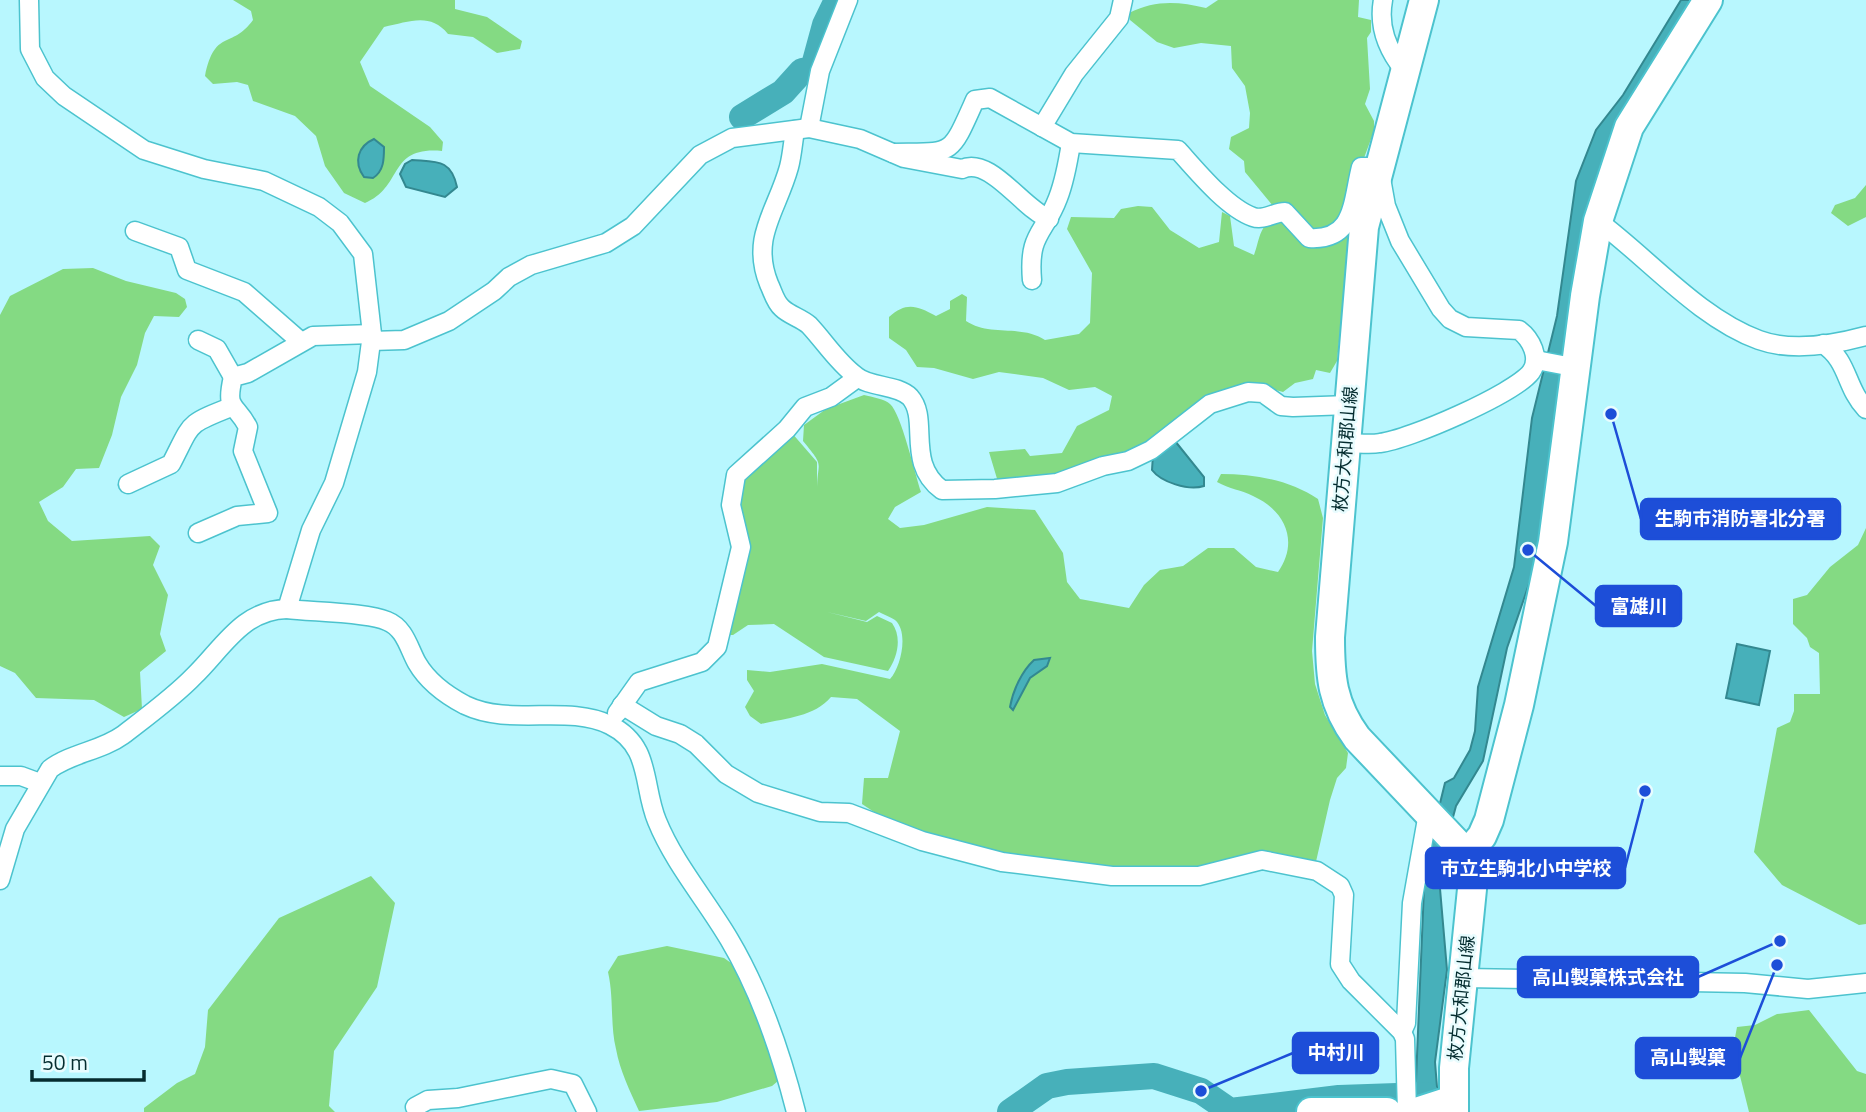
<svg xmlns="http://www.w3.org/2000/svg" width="1866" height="1112" font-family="'Titillium Web','Noto Sans JP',sans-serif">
<rect width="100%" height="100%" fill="#b8f7fe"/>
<!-- green -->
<g fill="#84da83">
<path d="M 233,0 L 455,0 L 455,9 L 487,17 L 522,41 L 520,49 L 497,53 L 473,37 L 448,34 C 430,12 409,22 384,27 L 360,62 L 370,86 L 430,127 L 443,142 L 442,151 C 387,146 404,187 365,203 L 344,193 L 325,166 L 316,136 L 295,116 L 253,101 L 248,85 L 237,82 L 213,84 L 205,76 C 215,28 231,50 253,20 L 251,11 Z"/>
<path d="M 1218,0 L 1359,0 L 1358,17 L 1371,20 L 1371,32 L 1367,38 L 1370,89 L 1365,104 L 1374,121 L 1374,131 L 1341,220 L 1324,233 L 1304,227 L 1298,212 L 1273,206 L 1245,172 L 1244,161 L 1229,149 L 1231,137 L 1249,128 L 1250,113 L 1245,86 L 1232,68 L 1231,46 L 1201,43 L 1174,48 L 1157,42 L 1130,20 L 1129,13 C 1155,0 1177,1 1206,8 Z"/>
<path d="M 1866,185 L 1866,217 L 1848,226 L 1831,213 L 1835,205 L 1855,198 Z"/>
<path d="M 1138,206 L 1152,207 L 1170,230 L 1199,248 L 1219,242 L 1222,212 L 1230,216 L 1234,246 L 1254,255 C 1261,236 1258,225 1280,216 L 1313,245 L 1350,234 L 1337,361 L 1330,373 L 1316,370 L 1313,379 L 1295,383 L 1283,392 L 1260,386 L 1129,453 L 1055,476 L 998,482 L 989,452 L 1025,449 L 1030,456 L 1062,453 L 1077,426 L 1109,410 L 1112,396 L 1095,387 L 1069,390 L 1043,378 L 999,372 L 973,379 L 934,368 L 917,367 L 906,350 L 889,338 L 889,317 C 906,302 916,305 936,316 L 950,309 L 950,301 L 962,294 L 967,297 L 966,321 C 990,337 1021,324 1045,340 L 1079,334 L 1090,323 L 1092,273 L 1067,229 L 1071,217 L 1114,218 L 1121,209 Z"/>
<path d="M 93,268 L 126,281 L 176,293 L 185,299 L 187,307 L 179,317 L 154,316 L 145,333 L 137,365 L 121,397 L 112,435 L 99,468 L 76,469 L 63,487 L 39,502 L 48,521 L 72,541 L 150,536 L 160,546 L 153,565 L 168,595 L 160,634 L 166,651 L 140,672 L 142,709 L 124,717 L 94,700 L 36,698 L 15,673 L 0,666 L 0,315 L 10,296 L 63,269 Z"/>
<path d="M 864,395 C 872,397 885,399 890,404 C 901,413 915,474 921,492 L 895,507 L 888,519 L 900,528 L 924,525 L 987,507 L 1035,510 L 1063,553 L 1067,582 L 1080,599 L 1129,608 L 1144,585 L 1160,570 L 1183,566 L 1208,548 L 1234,548 L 1256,567 L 1278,572 C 1299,542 1286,511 1253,496 C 1242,490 1229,489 1217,482 L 1221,474 C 1255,474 1290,480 1318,499 L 1323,518 L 1312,651 L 1315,684 L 1325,715 L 1348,753 L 1346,768 L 1337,778 L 1330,800 L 1315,866 L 1172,872 L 1012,859 L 940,837 L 898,828 L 862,804 L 864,778 L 888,778 L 900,731 L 857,699 L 831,697 C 814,717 786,718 761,724 L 750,716 L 745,707 L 754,691 L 747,680 L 747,670 L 770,672 L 822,664 L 890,679 C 901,667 909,632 895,620 C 891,617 884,615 879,612 L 866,621 L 827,612 L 867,622 L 877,616 L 892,623 C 902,637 898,657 888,671 L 824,657 L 774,624 L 748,625 L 733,635 L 726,635 L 741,479 L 791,432 L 817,462 L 817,491 C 817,459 826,469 803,441 L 804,425 L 826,409 Z"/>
<path d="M 1866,528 L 1866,924 L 1859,925 L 1782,885 L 1754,852 L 1777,728 L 1790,722 L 1794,711 L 1794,694 L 1820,694 L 1819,653 L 1810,647 L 1807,638 L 1793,624 L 1793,599 L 1807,595 L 1830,567 L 1858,545 Z"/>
<path d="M 371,876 L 395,903 L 377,987 L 334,1051 L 329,1106 L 335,1112 L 144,1112 L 144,1108 L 177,1083 L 195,1074 L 205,1047 L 208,1010 L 279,918 Z"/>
<path d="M 667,946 L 724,958 L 734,965 L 771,1050 L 778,1081 L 772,1086 L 717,1102 L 639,1111 C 630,1091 620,1071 616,1049 C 610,1025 614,998 608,972 L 618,956 Z"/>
<path d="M 1809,1010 L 1857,1071 L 1866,1074 L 1866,1112 L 1749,1112 L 1733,1048 L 1737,1027 L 1755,1025 L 1777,1014 Z"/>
</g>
<!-- water -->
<g fill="#47b0ba" stroke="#338890" stroke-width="2">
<path d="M 1681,0 L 1696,0 L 1639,91 L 1538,558 L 1507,648 L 1483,761 L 1456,806 L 1443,854 L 1439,877 L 1447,970 L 1435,1062 L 1439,1112 L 1415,1104 L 1424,888 L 1431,840 L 1445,783 L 1454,778 L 1470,750 L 1475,731 L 1478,687 L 1514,567 L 1532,418 L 1557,316 L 1576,181 L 1596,130 L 1623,95 Z"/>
<path d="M 374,139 L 384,147 C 384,159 384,171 373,178 L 364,177 C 353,162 358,146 374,139 Z"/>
<path d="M 412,160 C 437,162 451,159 457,187 L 445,197 L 406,187 L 400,174 L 405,164 Z"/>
<path d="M 1175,441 L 1204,477 L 1204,486 C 1188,491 1161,482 1152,470 L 1153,455 Z"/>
<path d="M 1737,644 L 1770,651 L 1759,705 L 1726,698 Z"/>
<path d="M 1050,658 L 1047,666 L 1030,678 L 1013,710 L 1010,707 C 1013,690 1022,671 1034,660 Z"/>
</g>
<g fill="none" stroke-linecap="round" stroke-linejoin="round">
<!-- river -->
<g stroke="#47b0ba" stroke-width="26">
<path d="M 742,117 L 783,92 L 802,71 L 813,69 L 825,25 L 837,0"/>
<path d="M 1010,1112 L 1047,1086 L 1067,1082 L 1154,1076 L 1201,1091 L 1230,1111 L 1339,1098 L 1426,1095"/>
</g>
<!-- minor casing -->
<g stroke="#4cc3ce" stroke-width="21">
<g id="minor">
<path d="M 29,0 L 30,49 L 45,78 L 64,96 L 144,150 L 204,169 L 264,181 L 319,207 L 340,223 L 363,254 L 372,334 L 367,372 L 334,483 L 311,530 L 287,609 C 311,612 368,612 387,621 C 405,628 409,649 417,663 C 428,682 446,695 465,705 C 511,727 567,704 610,725 C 652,746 642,785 657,821 C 674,863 706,900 729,939 C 760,991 781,1053 796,1112"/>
<path d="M 1383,0 C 1378,27 1387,49 1404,70"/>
<path d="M 1042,127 L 1074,74 L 1119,18 L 1123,0"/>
<path d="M 809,128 L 820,71 L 848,0"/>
<path d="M 795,130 C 793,142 792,156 789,167 C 777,211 750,237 769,284 C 773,292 775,302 782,308 C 789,315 801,318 809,325 C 825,342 837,362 856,376 C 870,388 897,384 910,397 C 930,419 905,463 942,490 L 995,489 L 1057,483 L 1103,466 L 1128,461 L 1151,450 L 1210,404 L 1248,392 L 1263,393 L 1281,406 L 1293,407 L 1349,405"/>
<path d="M 893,153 C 954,152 949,158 975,100 L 990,98 L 1071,143 L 1178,150 C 1196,170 1227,208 1253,217 C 1264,221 1274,212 1285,212 L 1309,238 C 1355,241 1352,202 1361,167 L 1379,167 L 1386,206 L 1400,241 L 1441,309 L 1450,319 L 1466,327 L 1519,330 C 1531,339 1541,358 1531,372 C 1514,394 1408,440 1380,443 C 1369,445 1358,443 1347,443"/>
<path d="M 1598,221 C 1649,259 1699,318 1759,340 C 1792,352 1833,345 1866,336"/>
<path d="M 135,231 L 179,247 L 187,270 L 244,292 L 300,341"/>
<path d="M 1032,280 C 1028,233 1044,235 1058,198 C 1065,180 1068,162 1071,143"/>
<path d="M 198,340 L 217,349 L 233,377"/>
<path d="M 371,341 L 404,340 L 449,321 L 494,291 L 509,277 L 531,265 L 606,243 L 633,226 L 700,155 L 732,138 L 809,128 L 860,139 L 904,158 L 962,169 C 990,156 1022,208 1049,219"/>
<path d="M 1823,344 C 1849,361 1845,387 1866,409"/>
<path d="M 1536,360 L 1578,368"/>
<path d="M 128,484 L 171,464 C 193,422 185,425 231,407"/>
<path d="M 198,533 L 237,516 L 268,513 L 243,451 L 248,427 C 235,402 225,411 233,377 L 248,373 L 313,336 L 372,334"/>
<path d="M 622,705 L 656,726 L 680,734 L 696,744 L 726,774 L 758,793 L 820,812 L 849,813 L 922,841 L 1002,862 L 1112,876 L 1199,876 L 1262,860 L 1317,871 L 1340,886 L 1344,895 L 1340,964 L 1351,981 L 1402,1032 L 1405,1039 L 1407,1112"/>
<path d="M 617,713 L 639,682 L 702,662 L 717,647 L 741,547 L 731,505 L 736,475 L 787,429 L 805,407 L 831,397 L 857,378"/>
<path d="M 0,776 L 21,776 L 40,783"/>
<path d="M 0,880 L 15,829 L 50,769 C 71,753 101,751 123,735 C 145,718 175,696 194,676 C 223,648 242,610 287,609"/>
<path d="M 1463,978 L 1745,983 L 1808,989 L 1866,983"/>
<path d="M 1402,1032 L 1406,1023 L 1412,903 L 1428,813"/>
<path d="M 415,1107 L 428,1100 L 458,1098 L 551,1079 L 573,1084 L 587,1112"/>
</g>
</g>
<!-- primary casing -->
<g stroke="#4cc3ce" stroke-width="32">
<g id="primary">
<path d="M 1424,0 L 1364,227 L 1330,637 C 1330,677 1332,704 1357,738 L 1467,854 L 1472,889 L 1454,1068 L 1454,1112"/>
<path d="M 1467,854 L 1482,836 L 1489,820 L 1519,705 L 1553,542 L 1585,296 L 1598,221 L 1629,127 L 1708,0"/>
<path d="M 1311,1112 L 1387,1112"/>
<path d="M 1416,1112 L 1453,1100"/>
</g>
</g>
<!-- minor -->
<use href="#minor" stroke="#fff" stroke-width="18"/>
<!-- primary -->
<use href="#primary" stroke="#fff" stroke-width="28"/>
</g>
<g text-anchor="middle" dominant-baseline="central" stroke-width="5" stroke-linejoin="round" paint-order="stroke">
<!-- street labels -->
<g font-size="18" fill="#042c2f" stroke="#e8fcfe">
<text transform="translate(1345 449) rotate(-85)">枚方大和郡山線</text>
<text transform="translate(1461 998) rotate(-84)">枚方大和郡山線</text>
</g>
</g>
<!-- callouts -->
<path fill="none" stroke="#1d4ed8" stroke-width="2.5" d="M1611 414L1641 519M1528 550L1596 606M1645 791L1625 868M1780 941L1698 977M1201 1091L1293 1053M1777 965L1740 1058"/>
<g fill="#1d4ed8" stroke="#e8fcfe" stroke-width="2.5">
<circle cx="1611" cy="414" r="7"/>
<circle cx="1528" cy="550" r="7"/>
<circle cx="1645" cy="791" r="7"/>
<circle cx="1780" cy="941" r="7"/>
<circle cx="1201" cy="1091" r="7"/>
<circle cx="1777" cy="965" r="7"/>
</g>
<g fill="#1d4ed8" stroke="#1d4ed8" stroke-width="2.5">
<rect x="1641" y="499" width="199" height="40" rx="7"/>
<rect x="1596" y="586" width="85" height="40" rx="7"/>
<rect x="1426" y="848" width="199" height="40" rx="7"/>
<rect x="1518" y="957" width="180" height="40" rx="7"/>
<rect x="1293" y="1033" width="85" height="40" rx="7"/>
<rect x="1636" y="1038" width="104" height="40" rx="7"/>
</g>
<g font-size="19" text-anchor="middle" font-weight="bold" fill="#fff">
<text x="1740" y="525">生駒市消防署北分署</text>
<text x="1639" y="613">富雄川</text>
<text x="1526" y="875">市立生駒北小中学校</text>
<text x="1608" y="984">高山製菓株式会社</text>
<text x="1336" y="1059">中村川</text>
<text x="1688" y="1064">高山製菓</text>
</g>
<!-- scale -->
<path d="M32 1070v10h112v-10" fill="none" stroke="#042c2f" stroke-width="3.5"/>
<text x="42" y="1070" font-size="21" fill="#042c2f" stroke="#e8fcfe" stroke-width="5" paint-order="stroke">50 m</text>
</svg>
